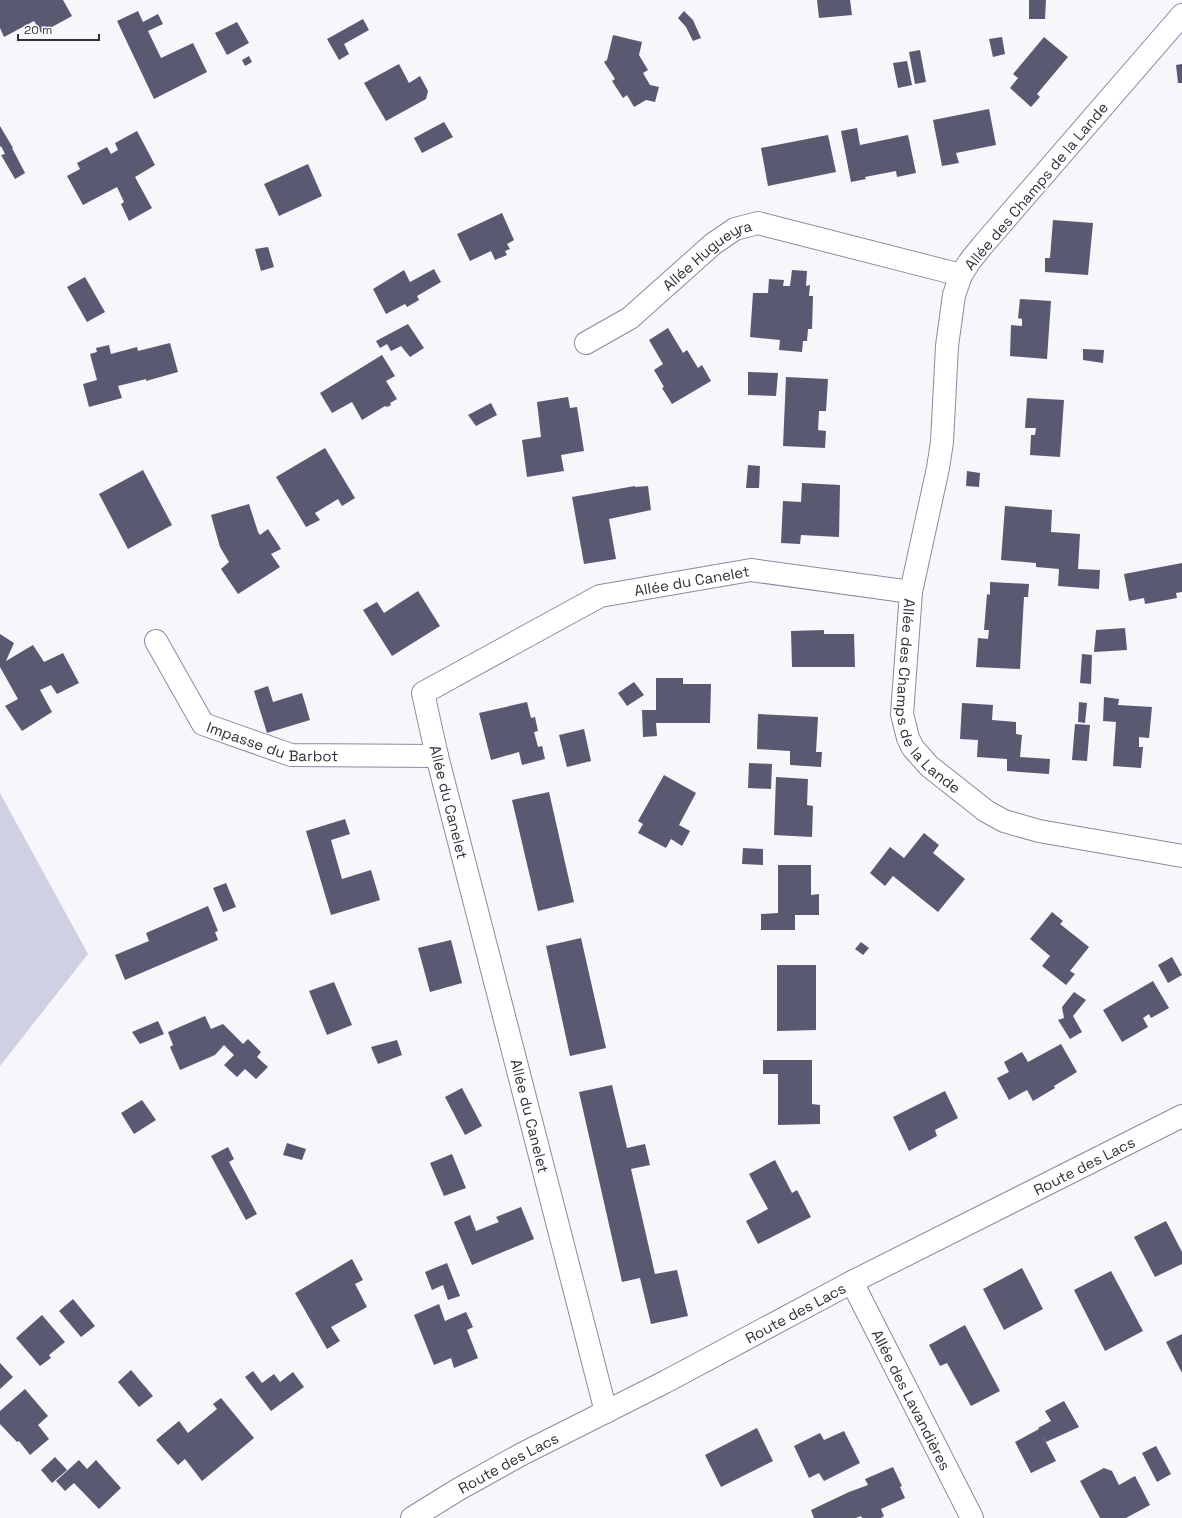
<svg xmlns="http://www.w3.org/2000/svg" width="1182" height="1518" font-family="'Space Grotesk',sans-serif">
<rect width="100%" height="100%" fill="#f6f6fb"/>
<!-- green -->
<path fill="#d0d0e5" d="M 0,793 L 88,954 L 0,1066 Z"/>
<!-- building -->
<g fill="#5a5972">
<path d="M 0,0 L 63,0 L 72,16 L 41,33 L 34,21 L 4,37 L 0,28 Z"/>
<path d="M 817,0 L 850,0 L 852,15 L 819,18 Z"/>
<path d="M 1029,0 L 1046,0 L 1045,19 L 1029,19 Z"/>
<path d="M 138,11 L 143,22 L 158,14 L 163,24 L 148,31 L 161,58 L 193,43 L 207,72 L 154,99 L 117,21 Z"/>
<path d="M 684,11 L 693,20 L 701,38 L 693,41 L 686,27 L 678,18 Z"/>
<path d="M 363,19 L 369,30 L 344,44 L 349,54 L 339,60 L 327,39 Z"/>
<path d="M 237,22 L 249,43 L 227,55 L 215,33 Z"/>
<path d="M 613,35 L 642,42 L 639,55 L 648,70 L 643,73 L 650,85 L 659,87 L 655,102 L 646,100 L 634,107 L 627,95 L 623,98 L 612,81 L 615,79 L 604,62 L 607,60 Z"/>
<path d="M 1002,37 L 1005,54 L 993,57 L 989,39 Z"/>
<path d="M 1044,37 L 1068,57 L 1037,94 L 1040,97 L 1031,107 L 1010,88 L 1018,78 L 1013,74 Z"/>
<path d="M 920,50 L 926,82 L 915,84 L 909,52 Z"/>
<path d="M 249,56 L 252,62 L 245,66 L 242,60 Z"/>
<path d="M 907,61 L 912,85 L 898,88 L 893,63 Z"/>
<path d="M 399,64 L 409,83 L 420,76 L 428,91 L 426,99 L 386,121 L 364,83 Z"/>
<path d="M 1182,64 L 1182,83 L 1178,83 L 1176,65 Z"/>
<path d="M 989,109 L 996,145 L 956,153 L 959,163 L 942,166 L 933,120 Z"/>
<path d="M 444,122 L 453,137 L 422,153 L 414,138 Z"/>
<path d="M 0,126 L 13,148 L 12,148 L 25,173 L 15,179 L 1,155 L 5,154 L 1,146 L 0,147 Z"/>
<path d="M 857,128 L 860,145 L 908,135 L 916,173 L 897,177 L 896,171 L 865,177 L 866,179 L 851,182 L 841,131 Z"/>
<path d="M 137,131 L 155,165 L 135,177 L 152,208 L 129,221 L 121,204 L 124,202 L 117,187 L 83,205 L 67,176 L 80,169 L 77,163 L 107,147 L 111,154 L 118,150 L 115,143 Z"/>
<path d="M 828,135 L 836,172 L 768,186 L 761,148 Z"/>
<path d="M 308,164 L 322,196 L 279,216 L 264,184 Z"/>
<path d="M 502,213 L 514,240 L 507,244 L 510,249 L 505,251 L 507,255 L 495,260 L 491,251 L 470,261 L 457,234 Z"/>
<path d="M 1053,220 L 1093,223 L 1088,275 L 1045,272 L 1045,258 L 1050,258 Z"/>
<path d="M 268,247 L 274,267 L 261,271 L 255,249 Z"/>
<path d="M 434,269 L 441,282 L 417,296 L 419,300 L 407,307 L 405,304 L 386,314 L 373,289 L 404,270 L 410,282 Z"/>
<path d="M 792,270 L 807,271 L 806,286 L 810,285 L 809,296 L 813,296 L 812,329 L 808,329 L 807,341 L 803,341 L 802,352 L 779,350 L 780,340 L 750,337 L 753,293 L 768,293 L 769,279 L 784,280 L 783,286 L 790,286 Z"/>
<path d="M 85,277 L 105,312 L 87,322 L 67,287 Z"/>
<path d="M 1020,299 L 1051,301 L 1047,359 L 1010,356 L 1011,325 L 1022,326 L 1022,319 L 1018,318 Z"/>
<path d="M 408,324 L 424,348 L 410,357 L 401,346 L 391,351 L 387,344 L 380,348 L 376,341 Z"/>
<path d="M 668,328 L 683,353 L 687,350 L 698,368 L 702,365 L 711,381 L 672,404 L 662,388 L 664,387 L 654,370 L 663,364 L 649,340 Z"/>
<path d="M 170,343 L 178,372 L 146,381 L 146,379 L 118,386 L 122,398 L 89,407 L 83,384 L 97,380 L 90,354 L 97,352 L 96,348 L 109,345 L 111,354 L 137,347 L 138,351 Z"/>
<path d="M 1083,349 L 1104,350 L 1103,363 L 1083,360 Z"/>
<path d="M 382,355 L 395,376 L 386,381 L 397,399 L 390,403 L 391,405 L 387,407 L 385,406 L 362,420 L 352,402 L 332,413 L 320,393 Z"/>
<path d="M 748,372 L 778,373 L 776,396 L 748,395 Z"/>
<path d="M 786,377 L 828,379 L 826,411 L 819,411 L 818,430 L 826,431 L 825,448 L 783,446 Z"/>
<path d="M 568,397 L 570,408 L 577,407 L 584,451 L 561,455 L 564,471 L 527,477 L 522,440 L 541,437 L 537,402 Z"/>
<path d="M 1027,398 L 1064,400 L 1060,457 L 1030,455 L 1031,435 L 1035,435 L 1036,428 L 1025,428 Z"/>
<path d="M 491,403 L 497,415 L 476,426 L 468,415 Z"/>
<path d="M 325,448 L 355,498 L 342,506 L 338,499 L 315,513 L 320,520 L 306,527 L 276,477 Z"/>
<path d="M 748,465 L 760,466 L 759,488 L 746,488 Z"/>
<path d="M 143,470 L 172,525 L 128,549 L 99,494 Z"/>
<path d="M 967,471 L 980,473 L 979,487 L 966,486 Z"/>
<path d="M 802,483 L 840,485 L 839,537 L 801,535 L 800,544 L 781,543 L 783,501 L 801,502 Z"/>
<path d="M 635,486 L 635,487 L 648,486 L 651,510 L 609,519 L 616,559 L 584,564 L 572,497 Z"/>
<path d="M 249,504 L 258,532 L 260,535 L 268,529 L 281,549 L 271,554 L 280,567 L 238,594 L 221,569 L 229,562 L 220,547 L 211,515 Z"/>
<path d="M 1005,506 L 1052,510 L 1051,532 L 1080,534 L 1078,569 L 1100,570 L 1099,589 L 1058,586 L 1059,569 L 1036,567 L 1036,563 L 1001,560 Z"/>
<path d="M 1182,563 L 1182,592 L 1176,593 L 1177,598 L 1145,604 L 1144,598 L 1129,601 L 1124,574 Z"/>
<path d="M 990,582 L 1029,584 L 1028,597 L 1024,597 L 1020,669 L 976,667 L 978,638 L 988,639 L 989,630 L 984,630 L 987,594 L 990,595 Z"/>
<path d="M 418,591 L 440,626 L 392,656 L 363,610 L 377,602 L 384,613 Z"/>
<path d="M 1125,628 L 1127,650 L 1094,652 L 1096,630 Z"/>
<path d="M 824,630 L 824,634 L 854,634 L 855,667 L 792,667 L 791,631 Z"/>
<path d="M 0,634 L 14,643 L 6,661 L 33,645 L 44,662 L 63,653 L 79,683 L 57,694 L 51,685 L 40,690 L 52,712 L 22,731 L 5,706 L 18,699 L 0,667 Z"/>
<path d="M 1082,654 L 1092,655 L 1091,684 L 1080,683 Z"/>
<path d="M 656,678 L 683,678 L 683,684 L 711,684 L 710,723 L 656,723 L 657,736 L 643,737 L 642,710 L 656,710 Z"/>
<path d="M 634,682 L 644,695 L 627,706 L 618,693 Z"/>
<path d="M 268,686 L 273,702 L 302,693 L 310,720 L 267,733 L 254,691 Z"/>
<path d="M 1104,697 L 1119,699 L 1118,705 L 1152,707 L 1149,738 L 1139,737 L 1139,747 L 1143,747 L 1141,768 L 1113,766 L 1116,722 L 1103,721 Z"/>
<path d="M 527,702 L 531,718 L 535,717 L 538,731 L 534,732 L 538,747 L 542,746 L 545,759 L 522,765 L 519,752 L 491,760 L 479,713 Z"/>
<path d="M 1079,702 L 1087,703 L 1085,723 L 1078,722 Z"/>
<path d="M 962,703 L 993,705 L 992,720 L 1016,722 L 1016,734 L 1022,735 L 1020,757 L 1050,759 L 1049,774 L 1007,771 L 1007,759 L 977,757 L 978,740 L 960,739 Z"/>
<path d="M 758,714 L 818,717 L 816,752 L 822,752 L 821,767 L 790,765 L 790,751 L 757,749 Z"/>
<path d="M 1075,724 L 1090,725 L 1087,761 L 1072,760 Z"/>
<path d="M 584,729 L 591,761 L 567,767 L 559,735 Z"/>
<path d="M 749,763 L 772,764 L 771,789 L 748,788 Z"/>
<path d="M 664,775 L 696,793 L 679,825 L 690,831 L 682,846 L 671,839 L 666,848 L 638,833 L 643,824 L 638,821 Z"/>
<path d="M 776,777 L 808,779 L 807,805 L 813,806 L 812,837 L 774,835 Z"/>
<path d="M 549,792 L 574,902 L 538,911 L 512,800 Z"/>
<path d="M 345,819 L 350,834 L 331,840 L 342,879 L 371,870 L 380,900 L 331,915 L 306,831 Z"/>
<path d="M 924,833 L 939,845 L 933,853 L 965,879 L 938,912 L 893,876 L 885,886 L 870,873 L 890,847 L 904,858 Z"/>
<path d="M 743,848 L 763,849 L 763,865 L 742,864 Z"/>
<path d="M 778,865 L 811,865 L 811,895 L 819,894 L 819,915 L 795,915 L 795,930 L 761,930 L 761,914 L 778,913 Z"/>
<path d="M 226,883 L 236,907 L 223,912 L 213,888 Z"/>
<path d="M 208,906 L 218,931 L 215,932 L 218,940 L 125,980 L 115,955 L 149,941 L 146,933 Z"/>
<path d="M 1052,912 L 1063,921 L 1060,924 L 1089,947 L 1070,971 L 1075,974 L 1066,985 L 1042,966 L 1050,956 L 1030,939 Z"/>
<path d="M 581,938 L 606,1048 L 570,1056 L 546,946 Z"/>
<path d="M 451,940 L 462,983 L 430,992 L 418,948 Z"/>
<path d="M 861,942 L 869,948 L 863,955 L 855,949 Z"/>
<path d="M 1172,957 L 1182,975 L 1168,983 L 1158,965 Z"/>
<path d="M 777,965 L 816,965 L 816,1030 L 777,1031 Z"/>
<path d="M 1153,981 L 1169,1008 L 1151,1018 L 1149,1014 L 1143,1018 L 1148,1027 L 1122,1042 L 1103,1010 Z"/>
<path d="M 334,982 L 352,1025 L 327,1035 L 309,991 Z"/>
<path d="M 1074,992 L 1086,1000 L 1073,1016 L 1082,1032 L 1070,1039 L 1058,1020 L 1064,1018 L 1062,1007 Z"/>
<path d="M 205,1016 L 211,1029 L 223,1024 L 243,1044 L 248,1039 L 261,1052 L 257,1057 L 268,1067 L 256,1079 L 245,1069 L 237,1077 L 224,1065 L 234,1055 L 224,1045 L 215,1055 L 180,1070 L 170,1047 L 173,1045 L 168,1032 Z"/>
<path d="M 158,1021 L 164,1034 L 140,1044 L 132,1032 Z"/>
<path d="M 397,1040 L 402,1055 L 378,1064 L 371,1047 Z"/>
<path d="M 1061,1044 L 1077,1072 L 1054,1086 L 1055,1088 L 1033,1101 L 1027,1090 L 1009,1100 L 997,1078 L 1009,1072 L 1004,1062 L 1022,1052 L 1028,1062 Z"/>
<path d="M 763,1060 L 812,1060 L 812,1104 L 820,1105 L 820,1124 L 778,1125 L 778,1074 L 763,1074 Z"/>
<path d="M 612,1085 L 627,1148 L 645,1144 L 650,1165 L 631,1169 L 655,1274 L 677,1270 L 688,1316 L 651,1324 L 640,1278 L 622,1282 L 579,1092 Z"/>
<path d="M 462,1088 L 482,1126 L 465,1135 L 445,1097 Z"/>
<path d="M 945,1091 L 958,1118 L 935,1130 L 937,1136 L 909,1151 L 893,1117 Z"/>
<path d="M 142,1100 L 156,1120 L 134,1134 L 121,1113 Z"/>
<path d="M 287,1143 L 306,1149 L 302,1160 L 283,1155 Z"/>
<path d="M 228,1147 L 234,1159 L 229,1162 L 257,1214 L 246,1220 L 211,1156 Z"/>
<path d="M 452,1154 L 466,1188 L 444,1196 L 430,1163 Z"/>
<path d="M 775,1160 L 792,1193 L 797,1190 L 811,1217 L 758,1244 L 746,1221 L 768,1209 L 749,1174 Z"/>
<path d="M 521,1207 L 534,1239 L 472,1265 L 454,1222 L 470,1215 L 476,1231 L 499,1222 L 496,1217 Z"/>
<path d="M 1166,1221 L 1182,1252 L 1182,1264 L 1155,1277 L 1134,1237 Z"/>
<path d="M 352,1259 L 363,1280 L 355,1284 L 367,1307 L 331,1327 L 340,1341 L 327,1349 L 295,1293 Z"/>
<path d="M 447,1263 L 460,1296 L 448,1300 L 443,1285 L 432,1290 L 425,1272 Z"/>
<path d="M 1022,1268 L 1043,1309 L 1004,1330 L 983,1289 Z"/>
<path d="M 1111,1271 L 1143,1331 L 1105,1351 L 1074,1290 Z"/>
<path d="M 73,1299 L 95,1326 L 81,1337 L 59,1311 Z"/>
<path d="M 439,1304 L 445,1321 L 466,1312 L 473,1327 L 467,1330 L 478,1358 L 454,1368 L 451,1358 L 434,1365 L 414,1315 Z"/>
<path d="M 42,1315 L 65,1342 L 49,1355 L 51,1358 L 40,1366 L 16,1338 Z"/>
<path d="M 965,1325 L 1000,1391 L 971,1406 L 947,1363 L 940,1366 L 929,1345 Z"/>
<path d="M 1182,1334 L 1182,1373 L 1166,1342 Z"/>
<path d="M 0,1363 L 13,1377 L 0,1389 Z"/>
<path d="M 131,1370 L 153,1396 L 139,1407 L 118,1382 Z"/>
<path d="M 253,1371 L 262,1383 L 274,1374 L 280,1382 L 293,1372 L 304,1387 L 271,1411 L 245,1377 Z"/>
<path d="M 25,1389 L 48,1416 L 38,1425 L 49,1439 L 30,1455 L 19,1441 L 17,1442 L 0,1424 L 0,1411 Z"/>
<path d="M 221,1398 L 254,1438 L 202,1481 L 185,1459 L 178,1465 L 156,1440 L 179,1421 L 188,1433 L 217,1409 L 213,1404 Z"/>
<path d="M 1064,1401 L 1079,1427 L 1046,1442 L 1042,1435 L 1056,1461 L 1031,1473 L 1015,1442 L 1039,1429 L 1038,1428 L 1051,1421 L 1045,1411 Z"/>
<path d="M 757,1428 L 773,1461 L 721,1487 L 705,1455 Z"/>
<path d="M 844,1431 L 860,1463 L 824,1481 L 819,1473 L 809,1478 L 794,1446 L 820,1433 L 824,1440 Z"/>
<path d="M 1156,1446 L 1171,1474 L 1157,1482 L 1142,1453 Z"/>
<path d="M 55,1457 L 67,1470 L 52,1483 L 41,1470 Z"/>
<path d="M 79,1460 L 87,1469 L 96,1460 L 121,1488 L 99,1509 L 74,1483 L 65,1491 L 56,1481 Z"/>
<path d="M 893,1467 L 902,1486 L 900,1487 L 905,1498 L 881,1509 L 884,1516 L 881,1518 L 862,1518 L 861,1516 L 856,1518 L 814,1518 L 811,1510 L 849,1492 L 868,1485 L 865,1479 Z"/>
<path d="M 1104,1468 L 1112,1471 L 1119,1485 L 1135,1476 L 1150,1505 L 1126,1518 L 1100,1518 L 1080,1481 Z"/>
</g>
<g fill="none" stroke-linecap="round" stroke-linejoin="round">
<!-- minor casing -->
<g stroke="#8b8aa0" stroke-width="24">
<g id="minor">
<path id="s1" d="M 1182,15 L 982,246 L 970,261 L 961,275 L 954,295 L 947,346 L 942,442 L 938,468 L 911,592 L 902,714 L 908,738 L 913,748 L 929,766 L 986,811 L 1004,821 L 1039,831 L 1182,856"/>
<path id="s2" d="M 586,343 L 630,318 L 713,244 L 735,229 L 758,223 L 961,275"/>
<path id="s3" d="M 156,641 L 203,724 L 291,755 L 437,756"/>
<path id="s4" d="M 852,1282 L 972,1518"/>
<path id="s5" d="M 606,1412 L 437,756 L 423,693 L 600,596 L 751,570 L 911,592"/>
</g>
</g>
<!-- secondary casing -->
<g stroke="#8b8aa0" stroke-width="24">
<g id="secondary">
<path id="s6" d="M 412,1518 L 459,1489 L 522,1454 L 665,1382 L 852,1282 L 1182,1116"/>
</g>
</g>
<!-- minor -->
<use href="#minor" stroke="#fff" stroke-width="22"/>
<!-- secondary -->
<use href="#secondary" stroke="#fff" stroke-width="22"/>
</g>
<g text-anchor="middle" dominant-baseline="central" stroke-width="4" stroke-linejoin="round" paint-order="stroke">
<!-- street labels -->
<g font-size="15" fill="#303039" stroke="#fff">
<text transform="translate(1036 186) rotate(-50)">Allée des Champs de la Lande</text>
<text stroke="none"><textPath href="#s2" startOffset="151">Allée Hugueyra</textPath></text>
<text stroke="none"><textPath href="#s5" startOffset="1037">Allée du Canelet</textPath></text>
<text stroke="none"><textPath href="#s1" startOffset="777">Allée des Champs de la Lande</textPath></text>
<text stroke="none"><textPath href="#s3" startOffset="168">Impasse du Barbot</textPath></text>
<text transform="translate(449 802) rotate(76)">Allée du Canelet</text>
<text transform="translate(530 1116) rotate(76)">Allée du Canelet</text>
<text stroke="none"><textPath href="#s6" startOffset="759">Route des Lacs</textPath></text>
<text stroke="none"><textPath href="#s6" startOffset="435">Route des Lacs</textPath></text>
<text stroke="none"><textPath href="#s4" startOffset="132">Allée des Lavandières</textPath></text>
<text stroke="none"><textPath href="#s6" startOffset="111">Route des Lacs</textPath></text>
</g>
</g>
<!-- scale -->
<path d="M18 34v6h81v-6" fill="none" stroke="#303039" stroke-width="2"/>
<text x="24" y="34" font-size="12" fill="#303039" stroke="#ffffff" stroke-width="3" paint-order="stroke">20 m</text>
</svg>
